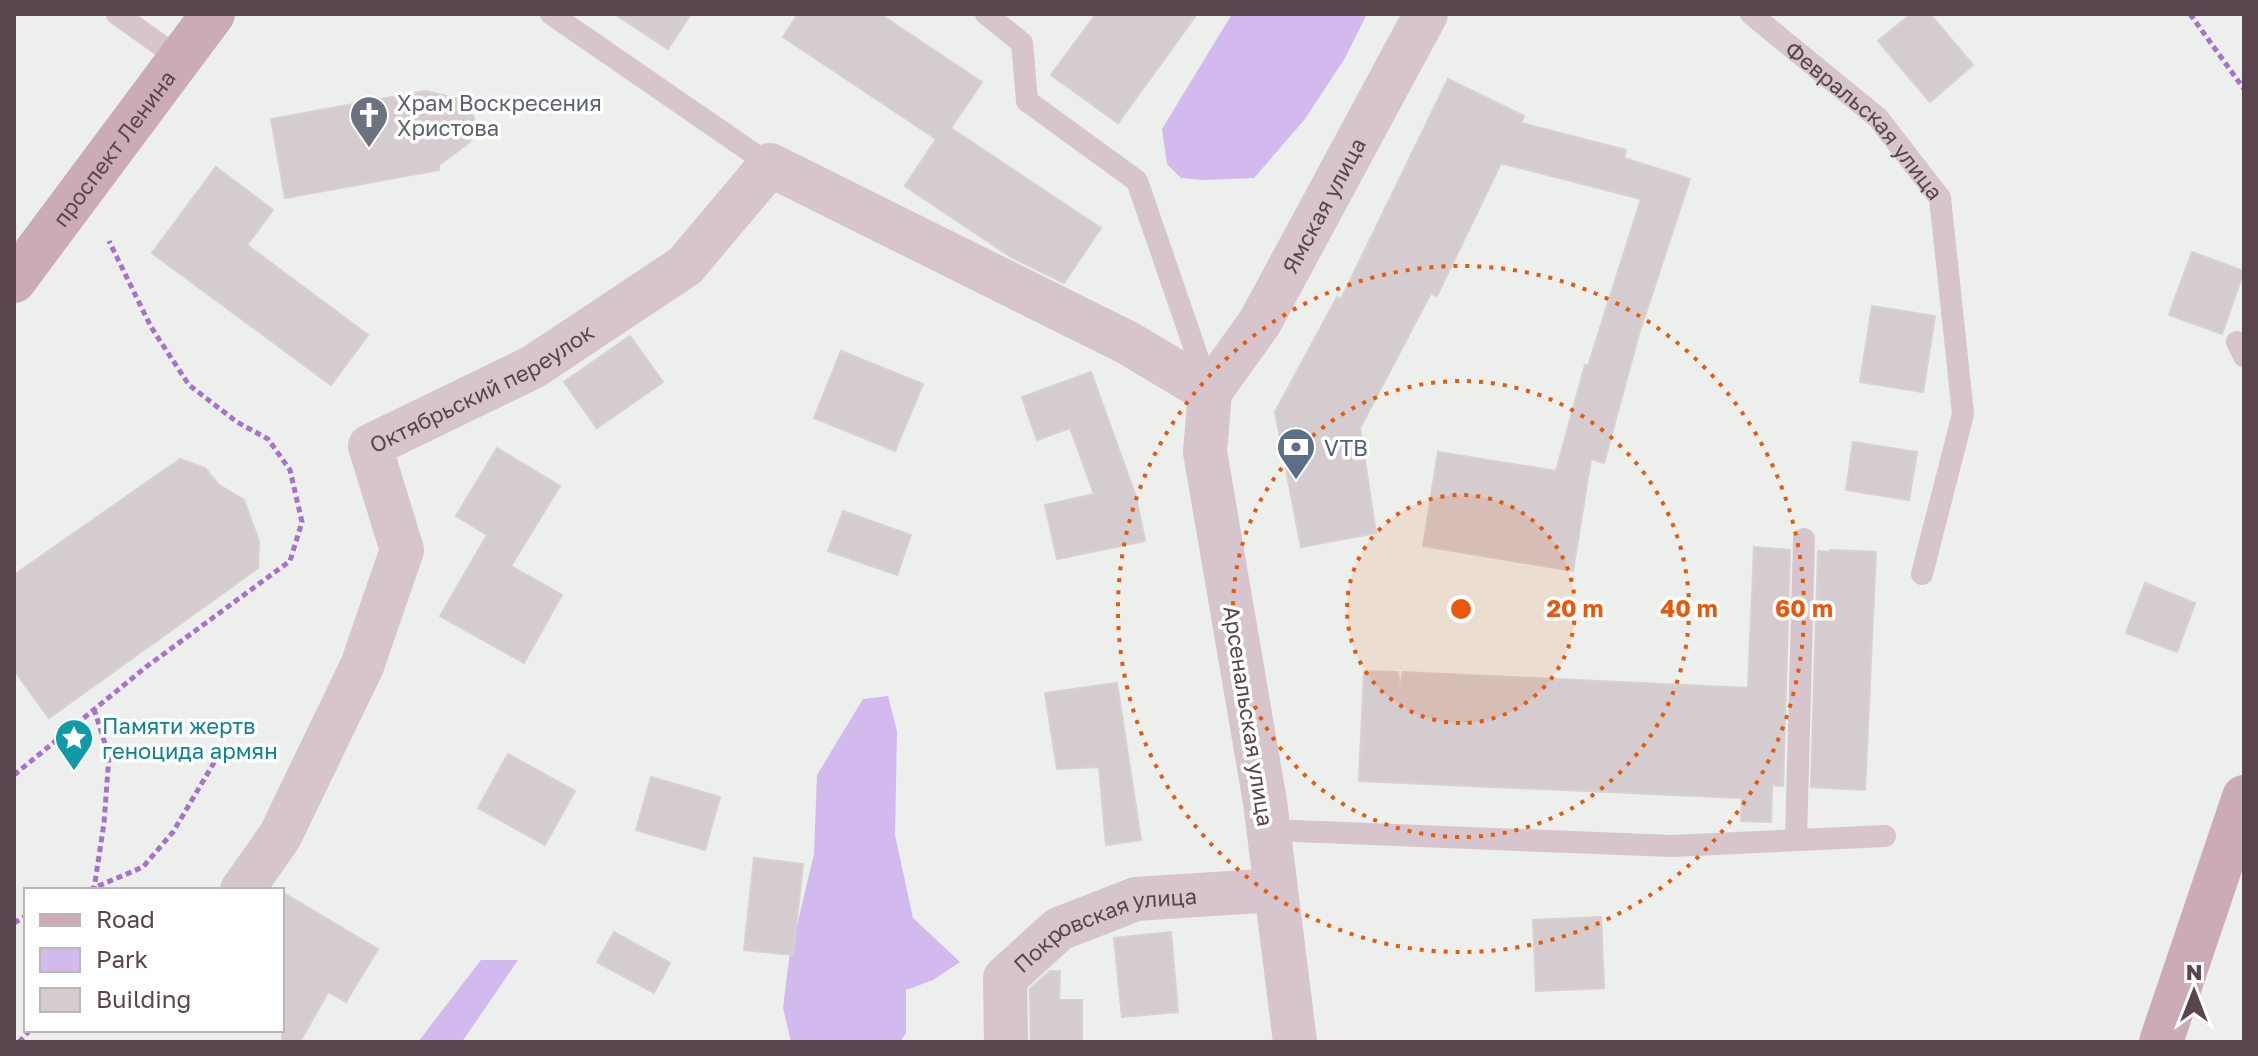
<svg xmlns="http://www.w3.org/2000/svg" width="2258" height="1056" font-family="'Golos Text',sans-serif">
<rect width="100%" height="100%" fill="#ecefec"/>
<!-- green -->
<g fill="#d2b9ee">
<path d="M 1232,14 L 1367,14 L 1345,58 L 1305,119 L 1254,178 L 1204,180 L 1181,178 L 1167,164 L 1162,129 Z"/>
<path d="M 888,696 L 897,731 L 895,835 L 913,918 L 960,962 L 933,980 L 906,990 L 906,1033 L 900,1042 L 791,1042 L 783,1008 L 789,959 L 814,854 L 817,775 L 863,699 Z"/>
<path d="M 481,960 L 518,960 L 462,1042 L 418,1042 Z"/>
</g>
<!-- building -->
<g fill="#d4ccce" stroke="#d8d0d2" stroke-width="2">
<path d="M 615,14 L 691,14 L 668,49 Z"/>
<path d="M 798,14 L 880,14 L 982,82 L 951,128 L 1101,228 L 1064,283 L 1011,257 L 905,186 L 936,139 L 783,37 Z"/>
<path d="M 1096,14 L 1197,14 L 1118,123 L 1051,75 Z"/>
<path d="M 1911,14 L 1930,14 L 1973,65 L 1930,102 L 1878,41 Z"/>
<path d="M 1448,79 L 1524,116 L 1521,123 L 1626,150 L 1624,158 L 1690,179 L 1639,334 L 1604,463 L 1591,459 L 1573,571 L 1423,546 L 1438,452 L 1556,471 L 1585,365 L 1588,366 L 1641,199 L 1501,163 L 1437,296 L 1431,293 L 1360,428 L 1376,533 L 1301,547 L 1275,412 L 1337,297 L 1341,299 Z"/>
<path d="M 425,91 L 463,100 L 474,118 L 470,142 L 439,165 L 439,170 L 285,198 L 271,119 Z"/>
<path d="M 216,167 L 273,210 L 247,245 L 368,335 L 331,385 L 152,253 Z"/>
<path d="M 2192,252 L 2244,271 L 2222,334 L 2169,315 Z"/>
<path d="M 1872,306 L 1935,316 L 1923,392 L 1860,382 Z"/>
<path d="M 630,336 L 663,382 L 597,428 L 564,382 Z"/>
<path d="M 841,351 L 923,384 L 895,451 L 814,418 Z"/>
<path d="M 1091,372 L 1136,497 L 1145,541 L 1057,559 L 1045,505 L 1094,494 L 1070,428 L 1037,440 L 1022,397 Z"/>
<path d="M 1853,442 L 1917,452 L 1909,500 L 1846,490 Z"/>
<path d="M 497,448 L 560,486 L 511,566 L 562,595 L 524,663 L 440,616 L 487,535 L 456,516 Z"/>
<path d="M 180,459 L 205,468 L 219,485 L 244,500 L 259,541 L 258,568 L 49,718 L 14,670 L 14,575 Z"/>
<path d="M 843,511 L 911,535 L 897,575 L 828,551 Z"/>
<path d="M 1754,547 L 1790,550 L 1783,786 L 1772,785 L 1771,822 L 1741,821 L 1742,798 L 1359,781 L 1364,671 L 1398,672 L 1400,688 L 1403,672 L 1748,688 Z"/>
<path d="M 1830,550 L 1876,552 L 1865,790 L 1811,787 L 1818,551 L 1830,552 Z"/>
<path d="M 2145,583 L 2195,603 L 2177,652 L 2126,633 Z"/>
<path d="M 1117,683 L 1141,840 L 1106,845 L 1099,767 L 1057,769 L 1045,693 Z"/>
<path d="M 508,754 L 575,791 L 545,845 L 478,808 Z"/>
<path d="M 651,777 L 720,797 L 705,850 L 636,830 Z"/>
<path d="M 754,858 L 803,864 L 793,955 L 744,950 Z"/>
<path d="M 282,892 L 378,949 L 346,1002 L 328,992 L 300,1042 L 282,1042 Z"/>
<path d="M 1601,917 L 1604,988 L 1536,991 L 1533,920 Z"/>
<path d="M 614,932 L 670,963 L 654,993 L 597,962 Z"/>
<path d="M 1171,932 L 1178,1012 L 1122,1017 L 1114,938 Z"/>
<path d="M 1050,971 L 1060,971 L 1059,1000 L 1082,1000 L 1082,1042 L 1031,1042 L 1030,989 Z"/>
</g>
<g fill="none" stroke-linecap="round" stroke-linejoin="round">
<!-- path -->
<g stroke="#a771cc" stroke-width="5" stroke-dasharray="6 4" stroke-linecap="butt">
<path d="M 2190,14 L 2244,89"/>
<path d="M 94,709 L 109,756 L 104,823 L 94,889"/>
<path d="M 14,775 L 146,667 L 290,561 L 302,522 L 290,470 L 268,439 L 237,422 L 189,385 L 151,327 L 109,241"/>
<path d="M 89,890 L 143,867 L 173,832 L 225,744"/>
<path d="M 14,923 L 26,916"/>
<path d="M 19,1042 L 30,1030"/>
</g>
<!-- service -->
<g stroke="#d7c5cd" stroke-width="22">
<path d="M 117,14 L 180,59"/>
<path d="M 551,14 L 770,165"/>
<path d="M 986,14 L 1022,43 L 1027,101 L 1137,181 L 1208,387"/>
<path id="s1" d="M 1751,14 L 1878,118 L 1940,198 L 1963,414 L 1922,574"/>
<path d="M 2237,342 L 2244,356"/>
<path d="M 1269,830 L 1672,846 L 1885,836"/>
<path d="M 1796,840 L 1804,539"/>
</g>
<!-- minor -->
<g stroke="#d7c5cd" stroke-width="44">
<path id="s2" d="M 242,890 L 280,836 L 362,666 L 402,550 L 370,446 L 533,367 L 685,266 L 770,165 L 1128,343 L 1210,392"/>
<path id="s3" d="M 1006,1042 L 1005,978 L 1059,929 L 1136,899 L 1276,890"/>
</g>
<!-- tertiary -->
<path stroke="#d7c5cd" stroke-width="44" id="s4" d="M 1295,1042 L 1265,802 L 1205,452 L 1210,392 L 1260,322 L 1426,14"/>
<!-- primary -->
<g stroke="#ccabb9" stroke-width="44">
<path id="s5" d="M 14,281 L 213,14"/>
<path d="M 2161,1042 L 2244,797"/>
</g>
</g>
<!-- distance rings -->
<circle cx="1461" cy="609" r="114" fill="#e8590c" fill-opacity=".12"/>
<g fill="none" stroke="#e8590c" stroke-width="4" stroke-dasharray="4 8">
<circle cx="1461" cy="609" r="114"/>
<circle cx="1461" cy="609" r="228"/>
<circle cx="1461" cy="609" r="343"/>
</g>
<!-- icons -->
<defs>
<g id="church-pin" transform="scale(2)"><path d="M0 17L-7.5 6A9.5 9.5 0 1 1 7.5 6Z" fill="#6b7280" stroke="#fff"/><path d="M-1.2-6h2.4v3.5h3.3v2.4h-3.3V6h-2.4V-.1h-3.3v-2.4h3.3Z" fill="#fff"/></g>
<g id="bank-pin" transform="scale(2)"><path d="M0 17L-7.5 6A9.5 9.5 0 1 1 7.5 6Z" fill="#5c6f8a" stroke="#fff"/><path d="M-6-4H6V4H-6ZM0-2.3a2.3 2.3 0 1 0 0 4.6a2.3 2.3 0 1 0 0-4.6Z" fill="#fff"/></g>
<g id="sight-pin" transform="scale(2)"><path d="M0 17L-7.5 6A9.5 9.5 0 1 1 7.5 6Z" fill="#0f9aa8" stroke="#fff"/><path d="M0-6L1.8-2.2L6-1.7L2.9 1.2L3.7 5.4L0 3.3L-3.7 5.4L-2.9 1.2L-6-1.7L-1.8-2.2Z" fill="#fff"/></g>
</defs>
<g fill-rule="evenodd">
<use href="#church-pin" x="369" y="115"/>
<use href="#bank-pin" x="1296" y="447"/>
<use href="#sight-pin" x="74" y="738"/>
</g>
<g text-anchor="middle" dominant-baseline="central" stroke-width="7" stroke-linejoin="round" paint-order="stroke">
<!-- worship labels -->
<g font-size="22" fill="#5b616d" stroke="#fff" text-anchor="start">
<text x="397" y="102">Храм Воскресения<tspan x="397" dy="25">Христова</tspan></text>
</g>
<!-- street labels -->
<g font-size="22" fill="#5a454e" stroke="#fff">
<text stroke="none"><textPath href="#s1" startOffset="156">Февральская улица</textPath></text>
<text stroke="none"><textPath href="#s5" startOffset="166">проспект Ленина</textPath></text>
<text stroke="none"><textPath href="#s4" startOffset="876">Ямская улица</textPath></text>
<text stroke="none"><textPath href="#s2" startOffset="612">Октябрьский переулок</textPath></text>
<text transform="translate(1249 716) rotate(81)">Арсенальская улица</text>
<text stroke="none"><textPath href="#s3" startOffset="180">Покровская улица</textPath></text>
</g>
<!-- service labels -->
<g font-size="22" fill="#4e5e75" stroke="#fff" text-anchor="start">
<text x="1324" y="447">VTB</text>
</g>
<!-- culture labels -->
<g font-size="22" fill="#0d838f" stroke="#fff" text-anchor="start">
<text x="102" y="725">Памяти жертв<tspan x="102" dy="25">геноцида армян</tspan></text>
</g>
</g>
<circle cx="1461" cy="609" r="12" fill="#e8590c" stroke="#fff" stroke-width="4"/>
<g font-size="24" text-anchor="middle" font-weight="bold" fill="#e8590c" stroke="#fff" stroke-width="7" stroke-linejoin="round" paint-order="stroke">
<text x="1575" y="617">20 m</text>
<text x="1689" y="617">40 m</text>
<text x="1804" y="617">60 m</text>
</g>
<!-- border -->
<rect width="2258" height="1056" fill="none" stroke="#5a454e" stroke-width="32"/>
<!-- legend -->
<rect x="24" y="888" width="260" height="144" fill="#ffffff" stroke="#bdb5b8" stroke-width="2"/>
<rect x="40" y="914" width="40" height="12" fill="#ccabb9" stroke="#bdb5b8" stroke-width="2"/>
<text x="96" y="928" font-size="24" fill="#5a454e">Road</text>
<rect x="40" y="948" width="40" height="24" fill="#d2b9ee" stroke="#bdb5b8" stroke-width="2"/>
<text x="96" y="968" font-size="24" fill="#5a454e">Park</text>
<rect x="40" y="988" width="40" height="24" fill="#d4ccce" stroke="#bdb5b8" stroke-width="2"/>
<text x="96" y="1008" font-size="24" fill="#5a454e">Building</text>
<!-- north arrow -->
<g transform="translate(2194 992)" stroke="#ffffff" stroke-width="6" paint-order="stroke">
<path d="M0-6L14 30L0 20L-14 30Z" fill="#5a454e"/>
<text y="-12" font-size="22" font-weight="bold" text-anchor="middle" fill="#5a454e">N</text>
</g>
</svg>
